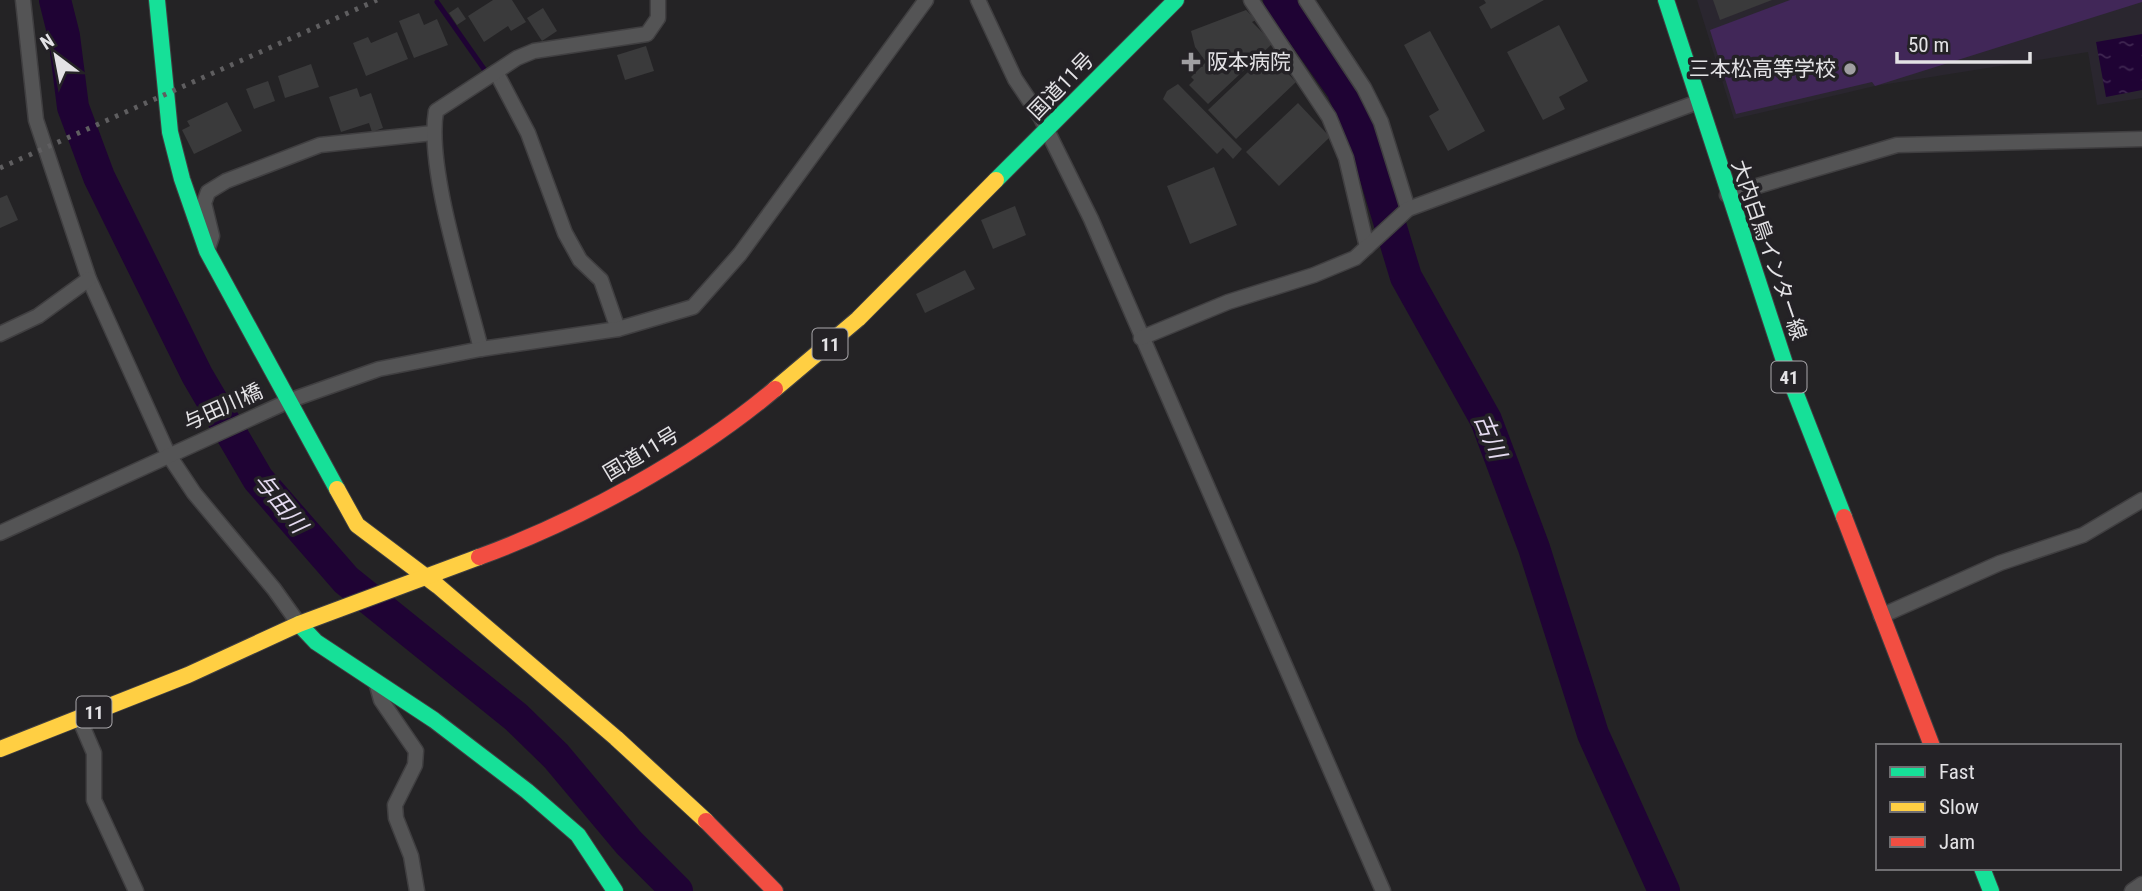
<svg xmlns="http://www.w3.org/2000/svg" width="2142" height="891" font-family="'Roboto Condensed','Noto Sans JP',sans-serif">
<defs>
<pattern id="water-ripples" width="26" height="14" patternUnits="userSpaceOnUse" patternTransform="scale(1.75)"><rect width="26" height="14" fill="#1f0334"/><path d="M2 4q2-2 4 0t4 0M15 11q2-2 4 0t4 0" fill="none" stroke="#3f2751"/></pattern>
</defs>
<rect width="100%" height="100%" fill="#242325"/>
<!-- built -->
<path fill="#2a262f" d="M 1697,0 L 2142,0 L 2142,98 L 2097,105 L 2088,52 L 1875,86 L 1734,119 Z"/>
<!-- green -->
<path fill="#412758" d="M 1790,0 L 2142,0 L 2142,2 L 1875,86 L 1872,82 L 1736,114 L 1710,30 Z"/>
<!-- water -->
<path fill="url(#water-ripples)" d="M 2142,34 L 2142,90 L 2106,97 L 2096,42 Z"/>
<g fill="none" stroke-linecap="round" stroke-linejoin="round">
<!-- stream -->
<path stroke="#1f0334" stroke-width="5" d="M 437,2 L 484,69"/>
<!-- river -->
<g stroke="#1f0334" stroke-width="32">
<path d="M 55,0 L 64,36 L 73,107 L 99,177 L 197,375 L 258,479 L 346,580 L 516,717 L 556,756 L 629,843 L 677,891"/>
<path d="M 1279,0 L 1342,89 L 1366,145 L 1406,277 L 1486,420 L 1534,548 L 1593,734 L 1664,891"/>
</g>
</g>
<!-- building -->
<g fill="#3a3a3b">
<path d="M 493,0 L 512,0 L 526,22 L 511,31 L 508,26 L 484,42 L 468,16 Z"/>
<path d="M 1484,0 L 1544,0 L 1491,29 L 1479,7 L 1486,3 Z"/>
<path d="M 1713,0 L 1772,0 L 1720,20 Z"/>
<path d="M 458,7 L 466,19 L 457,25 L 449,13 Z"/>
<path d="M 543,8 L 557,31 L 542,41 L 527,18 Z"/>
<path d="M 1246,10 L 1256,20 L 1252,22 L 1273,43 L 1208,104 L 1189,85 L 1194,80 L 1191,77 L 1206,62 L 1195,47 L 1191,31 Z"/>
<path d="M 419,13 L 424,25 L 437,19 L 448,45 L 414,58 L 399,21 Z"/>
<path d="M 1559,25 L 1588,81 L 1559,97 L 1565,109 L 1543,120 L 1507,52 Z"/>
<path d="M 1430,31 L 1485,131 L 1448,151 L 1429,116 L 1439,110 L 1404,45 Z"/>
<path d="M 397,32 L 408,59 L 366,76 L 353,43 L 368,37 L 371,43 Z"/>
<path d="M 646,46 L 654,71 L 625,80 L 617,55 Z"/>
<path d="M 1268,53 L 1296,82 L 1236,139 L 1208,110 Z"/>
<path d="M 311,64 L 319,87 L 285,98 L 278,76 Z"/>
<path d="M 268,81 L 275,101 L 254,109 L 246,89 Z"/>
<path d="M 1178,84 L 1242,149 L 1233,159 L 1223,148 L 1217,154 L 1163,99 L 1167,91 Z"/>
<path d="M 357,88 L 360,97 L 371,93 L 383,128 L 372,132 L 369,123 L 341,132 L 329,97 Z"/>
<path d="M 227,102 L 242,131 L 194,154 L 182,130 L 190,126 L 187,121 Z"/>
<path d="M 1298,103 L 1330,137 L 1279,186 L 1246,152 Z"/>
<path d="M 1214,167 L 1237,225 L 1190,244 L 1167,186 Z"/>
<path d="M 7,195 L 18,220 L 0,228 L 0,198 Z"/>
<path d="M 1015,206 L 1026,235 L 993,249 L 981,220 Z"/>
<path d="M 965,270 L 975,289 L 925,313 L 916,294 Z"/>
</g>
<g fill="none" stroke-linecap="round" stroke-linejoin="round">
<!-- street casing -->
<g stroke="#403f41" stroke-width="17">
<g id="street">
<path d="M 23,0 L 36,120 L 89,279 L 168,454 L 194,493 L 274,589 L 299,624"/>
<path d="M 978,0 L 1015,79 L 1041,118 L 1091,219 L 1383,891"/>
<path d="M 1251,0 L 1329,117 L 1346,158 L 1367,247"/>
<path d="M 1306,0 L 1364,88 L 1381,122 L 1408,209"/>
<path d="M 496,72 L 528,133 L 565,233 L 580,260 L 601,280 L 618,329"/>
<path d="M 1727,195 L 1897,145 L 2142,139"/>
<path d="M 208,248 L 212,236 L 204,203 L 208,192 L 226,181 L 320,145 L 433,133"/>
<path d="M 0,334 L 38,316 L 89,279"/>
<path d="M 1141,338 L 1228,302 L 1314,275 L 1355,258 L 1408,209 L 1698,102"/>
<path d="M 481,349 C 466,288 426,169 436,111 L 517,58 L 534,51 L 647,34 L 658,18 L 658,0"/>
<path d="M 0,533 L 291,400 L 379,369 L 481,349 L 618,329 L 693,307 L 740,254 L 926,0"/>
<path d="M 1881,616 L 2000,563 L 2083,535 L 2142,500"/>
<path d="M 376,682 L 381,700 L 416,751 L 415,765 L 395,805 L 396,818 L 411,856 L 417,891"/>
<path d="M 79,718 L 94,753 L 94,800 L 136,891"/>
<path d="M 2132,891 L 2142,884"/>
</g>
</g>
<!-- fast casing -->
<g stroke="#403f41" stroke-width="18">
<g id="fast">
<path d="M 157,0 L 170,132 L 182,179 L 207,251 L 337,489"/>
<path d="M 1666,0 L 1790,379 L 1844,517"/>
<path d="M 996,180 L 1176,0"/>
<path d="M 299,624 L 316,642 L 434,720 L 527,791 L 578,835 L 615,891"/>
<path d="M 1982,868 L 1991,891"/>
</g>
</g>
<!-- slow casing -->
<g stroke="#403f41" stroke-width="18">
<g id="slow">
<path d="M 775,389 L 858,319 L 996,180"/>
<path d="M 337,489 L 357,525 L 438,586 L 616,738 L 706,821"/>
<path d="M 0,749 L 188,675 L 299,624 L 479,557"/>
</g>
</g>
<!-- jam casing -->
<g stroke="#403f41" stroke-width="18">
<g id="jam">
<path d="M 1844,517 L 1932,746"/>
<path d="M 479,557 C 580,520 693,458 775,389"/>
<path d="M 706,821 L 775,891"/>
</g>
</g>
<!-- street -->
<use href="#street" stroke="#545455" stroke-width="14"/>
<!-- fast -->
<use href="#fast" stroke="#16e098" stroke-width="16"/>
<!-- slow -->
<use href="#slow" stroke="#ffcf43" stroke-width="16"/>
<!-- jam -->
<use href="#jam" stroke="#f24e42" stroke-width="16"/>
<!-- rail -->
<path stroke="#5f5e60" stroke-width="5" stroke-dasharray="3.5 7" stroke-linecap="butt" d="M 0,168 L 377,0"/>
</g>
<!-- markers -->
<g fill="#a09fa2" stroke="#242226" stroke-width="2.5">
<path d="M1187.5 51.5h7v7h7v7h-7v7h-7v-7h-7v-7h7z"/>
<circle cx="1850" cy="69" r="7"/>
</g>
<g text-anchor="middle" dominant-baseline="central" stroke-width="7" stroke-linejoin="round" paint-order="stroke">
<!-- shield labels -->
<g fill="#242226" stroke="#aaa8ac" stroke-width="2">
<rect x="812.5" y="328.5" width="35" height="31" rx="5"/>
<rect x="1771.5" y="361.5" width="35" height="31" rx="5"/>
<rect x="76.5" y="696.5" width="35" height="31" rx="5"/>
</g>
<g font-size="19" font-weight="bold" fill="#e3e2e5">
<text x="830" y="344">11</text>
<text x="1789" y="377">41</text>
<text x="94" y="712">11</text>
</g>
<!-- poi labels -->
<g font-size="21" fill="#e3e2e5" stroke="#242226" text-anchor="start">
<text x="1207" y="62">阪本病院</text>
<text x="1836" y="69" text-anchor="end">三本松高等学校</text>
</g>
<!-- street labels -->
<g font-size="21" fill="#e3e2e5" stroke="#242226">
<text transform="translate(1061 86) rotate(-46)">国道11号</text>
<text transform="translate(1769 250) rotate(71)">大内白鳥インター線</text>
<text transform="translate(223 407) rotate(-24)">与田川橋</text>
<text transform="translate(641 454) rotate(-31)">国道11号</text>
</g>
<!-- water labels -->
<g font-size="23" font-style="italic" fill="#e4daf0" stroke="#242226">
<text transform="translate(1490 436) rotate(67)">古川</text>
<text transform="translate(280 503) rotate(51)">与田川</text>
</g>
</g>
<!-- legend -->
<rect x="1876" y="744" width="245" height="126" fill="#242226" stroke="#706f72" stroke-width="2"/>
<rect x="1890" y="767" width="35" height="10" fill="#16e098" stroke="#706f72" stroke-width="2"/>
<text x="1939" y="779" font-size="21" fill="#e3e2e5">Fast</text>
<rect x="1890" y="802" width="35" height="10" fill="#ffcf43" stroke="#706f72" stroke-width="2"/>
<text x="1939" y="814" font-size="21" fill="#e3e2e5">Slow</text>
<rect x="1890" y="837" width="35" height="10" fill="#f24e42" stroke="#706f72" stroke-width="2"/>
<text x="1939" y="849" font-size="21" fill="#e3e2e5">Jam</text>
<!-- north arrow -->
<g transform="translate(56 56) rotate(328)" stroke="#242226" stroke-width="5" paint-order="stroke">
<path d="M0-5L12 26L0 18L-12 26Z" fill="#e3e2e5"/>
<text y="-10" font-size="19" font-weight="bold" text-anchor="middle" fill="#e3e2e5">N</text>
</g>
<!-- scale -->
<path d="M1897 52v10h133v-10" fill="none" stroke="#e3e2e5" stroke-width="3.5"/>
<text x="1908" y="52" font-size="21" fill="#e3e2e5" stroke="#242226" stroke-width="5" paint-order="stroke">50 m</text>
</svg>
